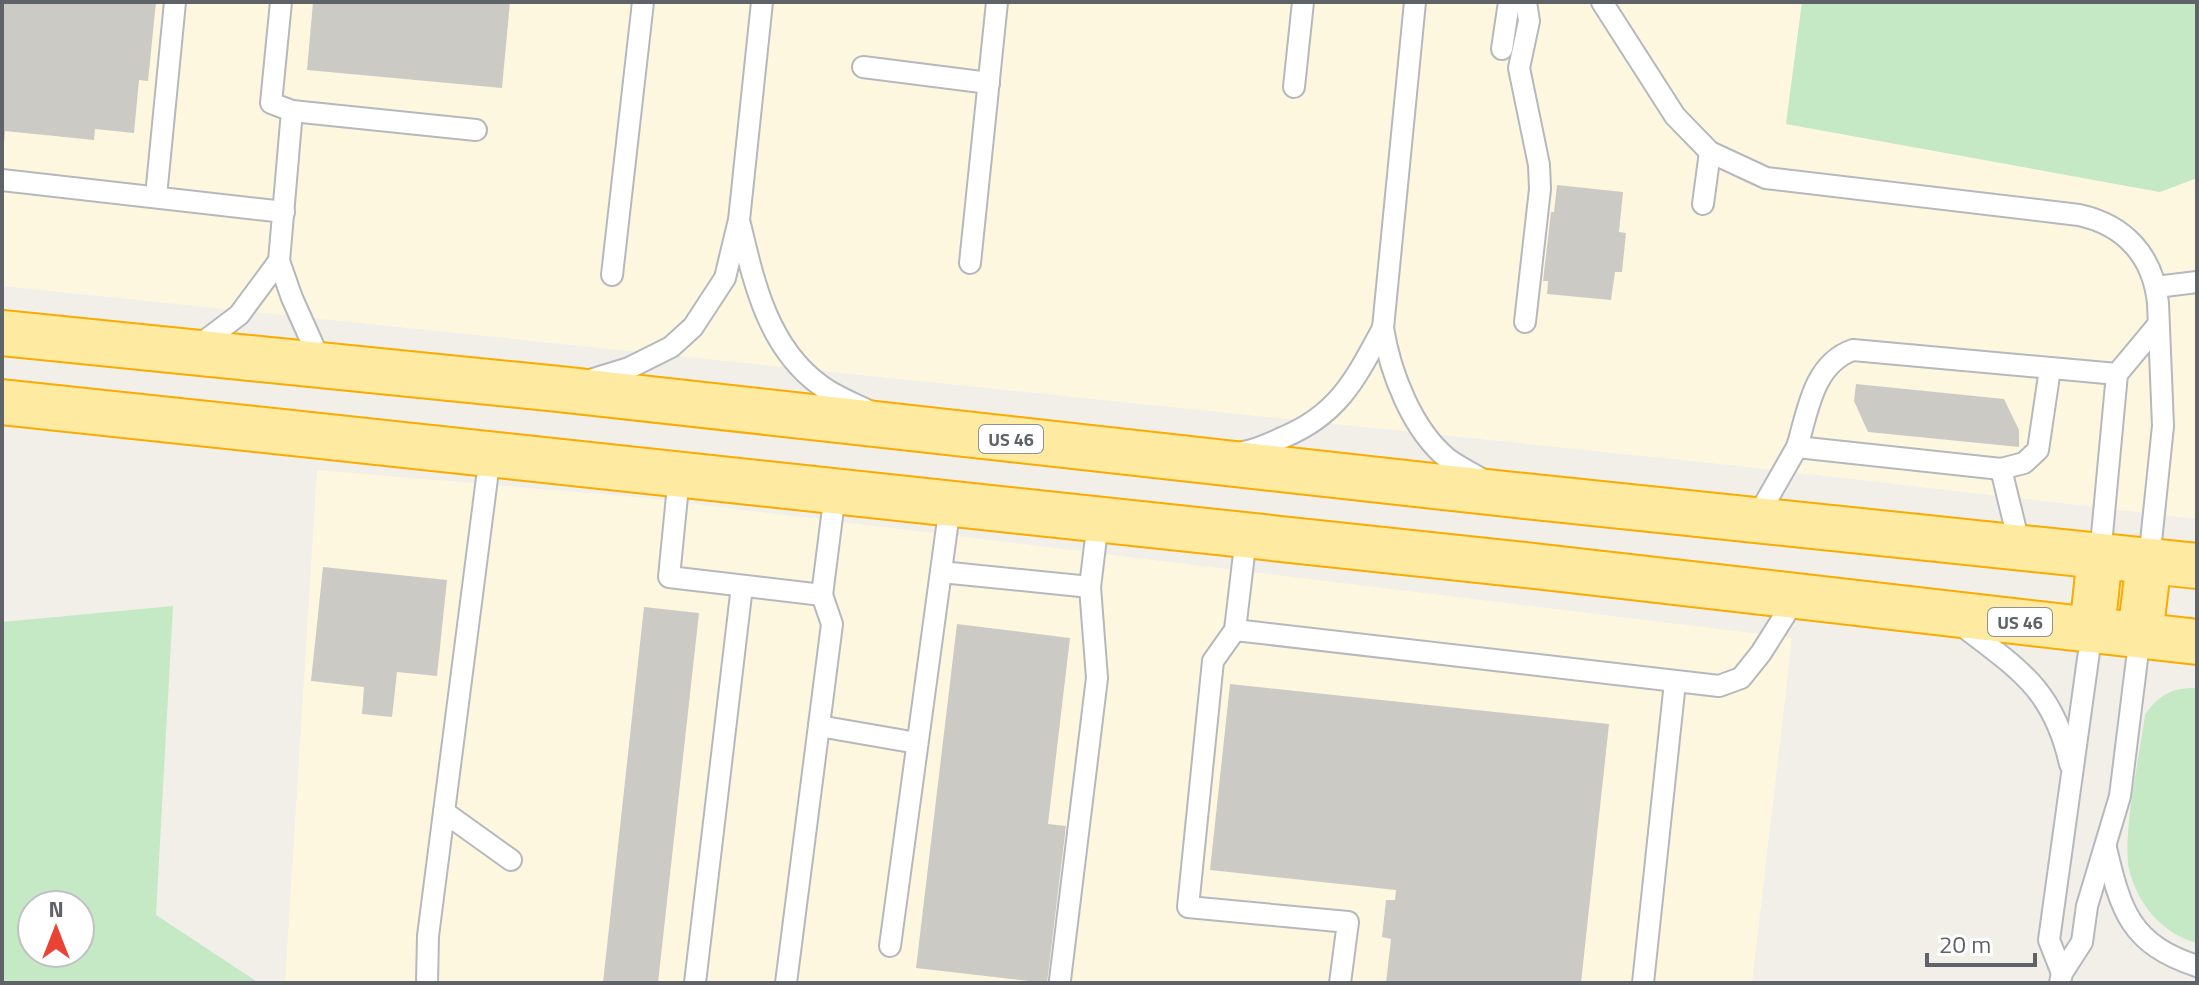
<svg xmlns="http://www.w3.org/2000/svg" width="2199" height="985" font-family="'Titillium Web',sans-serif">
<rect width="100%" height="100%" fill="#f1efe8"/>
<!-- commercial -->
<g fill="#fef7e0">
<path d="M 2,2 L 1802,2 L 1786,124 L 2160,192 L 2197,178 L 2197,519 L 1740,466 L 2,286 Z"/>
<path d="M 317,470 L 636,497 L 1792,638 L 1752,983 L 285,983 Z"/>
</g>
<!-- green -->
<g fill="#c5e8c5" fill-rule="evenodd">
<path d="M 1802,2 L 2197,2 L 2197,178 L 2160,192 L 1786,124 Z"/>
<path d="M 173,606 L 156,915 L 259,983 L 2,983 L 2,622 ZM 32,905 L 80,905 L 80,953 L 32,953 Z"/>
<path d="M 2197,688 L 2197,943 C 2162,934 2137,903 2129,869 C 2122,835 2140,753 2145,715 C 2158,695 2173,687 2197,688 Z"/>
</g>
<!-- building -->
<g fill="#cccac5">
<path d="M 2,2 L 156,2 L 148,81 L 139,80 L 134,133 L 95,129 L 94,140 L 5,131 L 4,144 L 2,144 Z"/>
<path d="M 313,2 L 510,2 L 502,88 L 307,70 Z"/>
<path d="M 1557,185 L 1623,192 L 1619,232 L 1626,233 L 1622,272 L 1615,272 L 1611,300 L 1547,294 L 1548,281 L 1543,281 L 1551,212 L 1554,212 Z"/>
<path d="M 1856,384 L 2004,399 L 2019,430 L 2019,447 L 1868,432 L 1854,401 Z"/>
<path d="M 323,567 L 447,580 L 437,676 L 397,672 L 392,717 L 362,714 L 364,687 L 311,681 Z"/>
<path d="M 644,607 L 699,613 L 658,983 L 603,983 Z"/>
<path d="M 957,624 L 1070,638 L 1048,824 L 1066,826 L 1047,983 L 916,968 Z"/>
<path d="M 1230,684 L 1609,724 L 1581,983 L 1386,983 L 1391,939 L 1382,937 L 1386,900 L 1395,900 L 1396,890 L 1210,870 Z"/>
</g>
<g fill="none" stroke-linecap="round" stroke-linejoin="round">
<!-- service casing -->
<g stroke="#b5b8bc" stroke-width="24">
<g id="service">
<path d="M 1415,2 L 1383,328 C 1390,372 1412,430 1448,459 C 1459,467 1473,474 1485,481"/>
<path d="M 1602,2 L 1675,116 L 1710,152 L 1766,178 L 2079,215 C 2125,225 2153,256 2158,303 L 2163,426 L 2149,561"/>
<path d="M 1502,49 L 1509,2"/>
<path d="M 863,67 L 989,83"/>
<path d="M 1294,87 L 1303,2"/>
<path d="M 292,111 L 476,130"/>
<path d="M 2,180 L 284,212"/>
<path d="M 156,196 L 175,2"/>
<path d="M 1703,204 L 1710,152"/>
<path d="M 740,224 C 754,283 768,347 820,385 C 834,396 853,403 869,411"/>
<path d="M 279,261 L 292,111 L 271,103 L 281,2"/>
<path d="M 970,263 L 997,2"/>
<path d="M 612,275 L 643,2"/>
<path d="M 2156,287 L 2197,282"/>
<path d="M 1525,322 L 1540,189 L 1539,165 L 1519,68 L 1529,21 L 1526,2"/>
<path d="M 194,349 L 239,315 L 279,261 L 292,298 L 322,365"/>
<path d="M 590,380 L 629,368 L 671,347 L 693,327 L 725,278 L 739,220 L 762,2"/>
<path d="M 1797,447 C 1808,411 1813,364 1853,350 L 2117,374"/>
<path d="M 1243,452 C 1258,450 1271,443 1284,437 C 1339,414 1356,378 1383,328"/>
<path d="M 2001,469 L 2020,547"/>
<path d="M 679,476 L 669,577 L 822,595 L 835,493"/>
<path d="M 1756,519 L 1797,447 L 2001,469 L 2024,463 L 2038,450 L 2050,369"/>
<path d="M 1246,537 L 1235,630 L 1213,661 L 1188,907 L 1348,922 L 1340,983"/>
<path d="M 2100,556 L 2117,374 L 2157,326"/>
<path d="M 941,572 L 1090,587"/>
<path d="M 1960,624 C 2018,669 2053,688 2070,764"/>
<path d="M 1235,630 L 1719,686 L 1741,678 L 1761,653 L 1797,596"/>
<path d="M 819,726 L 917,743"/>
<path d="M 444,812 L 511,860"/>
<path d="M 2106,848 C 2121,911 2130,944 2197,966"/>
<path d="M 890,946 L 950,505"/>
<path d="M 2062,973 L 2049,940 L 2092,630"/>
<path d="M 1060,980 L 1097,678 L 1090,587 L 1098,521"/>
<path d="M 427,983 L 428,936 L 490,455"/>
<path d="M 695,983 L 742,586"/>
<path d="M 786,983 L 832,624 L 822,595"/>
<path d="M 1643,983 L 1675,682"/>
<path d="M 2060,983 L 2062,973 L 2082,942 L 2087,906 L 2120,796 L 2140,635"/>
</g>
</g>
<!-- trunk casing -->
<g stroke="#f9ab00" stroke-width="48">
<g id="trunk">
<path d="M 2,333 L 559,389 L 1506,494 L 2197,566"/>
<path d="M 2,402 L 1543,567 L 2197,642"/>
<path d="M 2092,630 L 2100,556"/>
<path d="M 2140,635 L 2149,561"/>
</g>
</g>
<!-- service -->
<use href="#service" stroke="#fff" stroke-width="20"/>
<!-- trunk -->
<use href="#trunk" stroke="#feeaa1" stroke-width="44"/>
</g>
<g text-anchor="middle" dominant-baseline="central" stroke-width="6" stroke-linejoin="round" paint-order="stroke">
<!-- shield labels -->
<g fill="#fff" stroke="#8f9295" stroke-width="2">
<rect x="979" y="425" width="64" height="28" rx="6"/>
<rect x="1988" y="608" width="64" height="28" rx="6"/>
</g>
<g font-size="18" font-weight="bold" fill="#5f6368">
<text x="1011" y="439">US 46</text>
<text x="2020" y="622">US 46</text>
</g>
</g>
<!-- border -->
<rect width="2199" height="985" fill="none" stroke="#5f6368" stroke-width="8"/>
<!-- north arrow -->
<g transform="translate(56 929)"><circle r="38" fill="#ffffff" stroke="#bfc1c3" stroke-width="2"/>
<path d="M0-6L14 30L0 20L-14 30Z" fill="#ea4335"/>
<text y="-12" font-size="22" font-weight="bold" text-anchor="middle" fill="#5f6368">N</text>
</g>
<!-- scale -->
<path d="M1927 953v12h108v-12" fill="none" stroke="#5f6368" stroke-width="4"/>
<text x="1939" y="953" font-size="24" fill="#5f6368" stroke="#ffffff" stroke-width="6" paint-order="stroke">20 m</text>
</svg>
